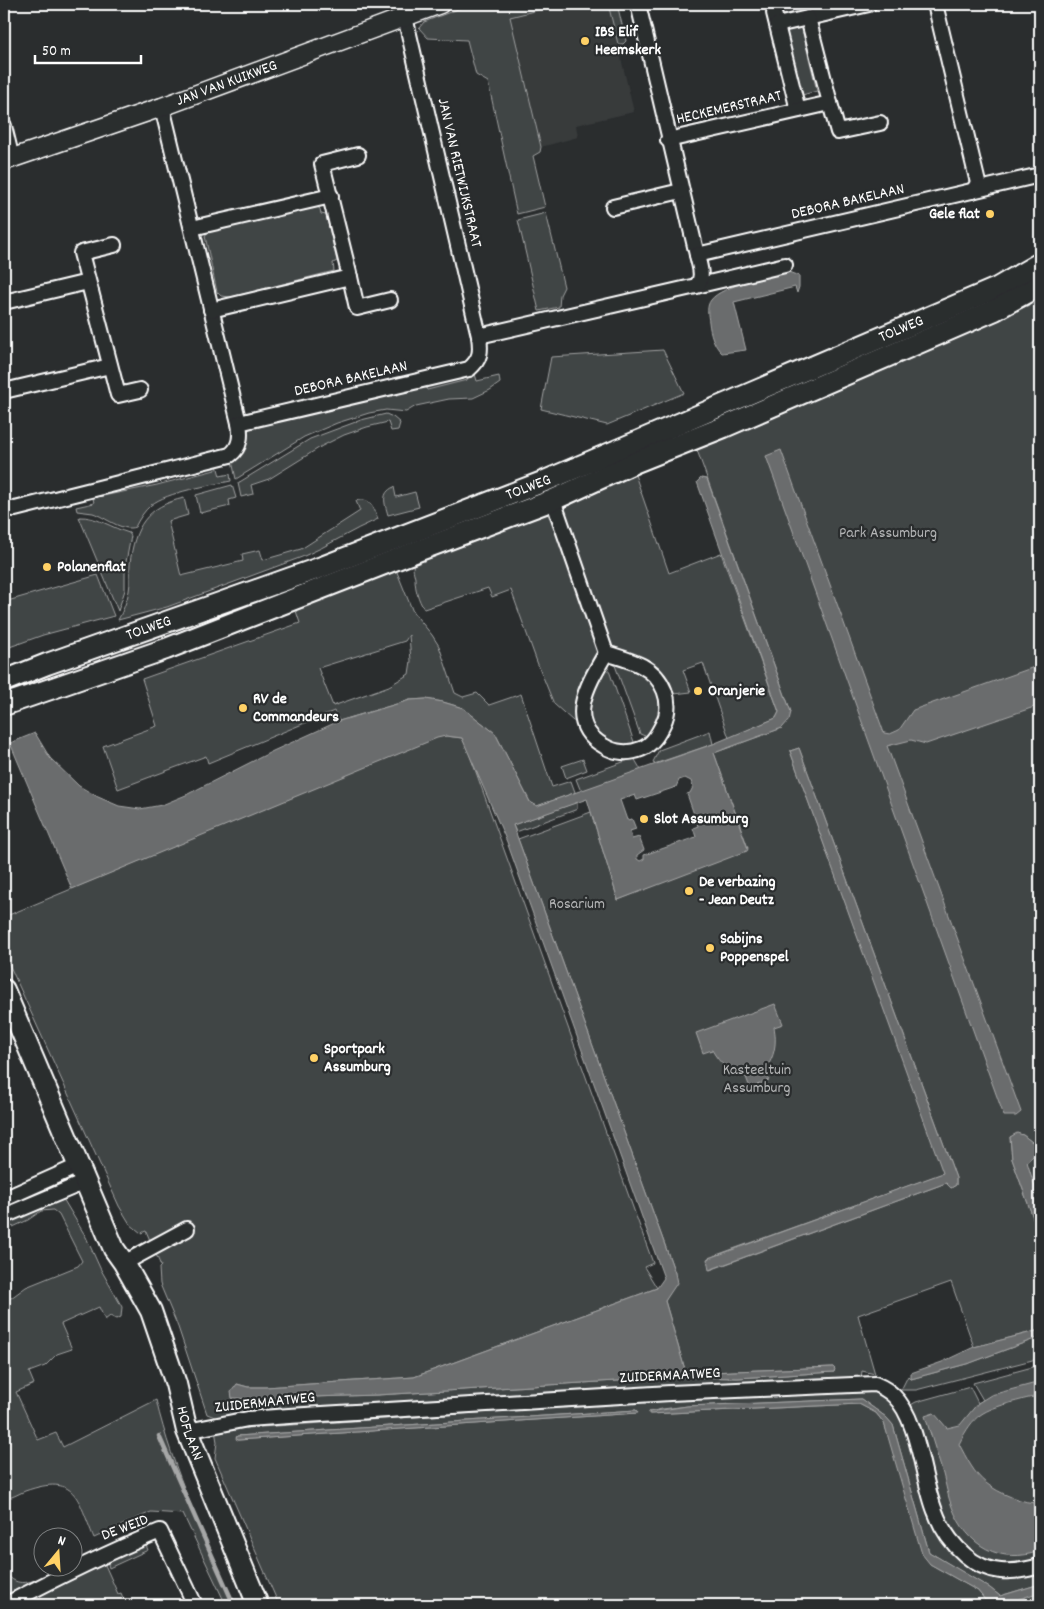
<svg xmlns="http://www.w3.org/2000/svg" width="1044" height="1609" font-family="Dekko,sans-serif">
<rect width="100%" height="100%" fill="#2a2d2e"/>
<filter id="ink" filterUnits="userSpaceOnUse"><feTurbulence type="fractalNoise" baseFrequency=".02" numOctaves="2"/><feDisplacementMap in="SourceGraphic" scale="10" xChannelSelector="R" yChannelSelector="G"/><feConvolveMatrix kernelMatrix="1 2 1 2 8 2 1 2 1" color-interpolation-filters="sRGB"/></filter>
<g filter="url(#ink)">
<!-- built -->
<path fill="#373a3b" d="M 562,4 L 608,4 L 634,112 L 576,125 L 578,137 L 541,147 L 510,17 Z"/>
<!-- green -->
<g fill="#414445" stroke="#a0a2a2" fill-rule="evenodd">
<path d="M 471,4 L 562,4 L 510,17 L 541,147 L 540,152 L 533,156 L 545,207 L 517,214 L 488,82 L 476,75 L 467,40 L 428,38 L 419,28 L 424,22 Z"/>
<path d="M 608,4 L 617,4 L 626,41 L 623,44 L 618,44 Z"/>
<path d="M 801,25 L 817,91 L 802,95 L 784,29 Z"/>
<path d="M 315,205 L 320,209 L 321,214 L 326,215 L 337,261 L 333,263 L 334,271 L 231,297 L 221,296 L 217,292 L 205,236 L 208,231 Z"/>
<path d="M 546,213 L 564,287 L 560,295 L 559,307 L 539,311 L 518,220 Z"/>
<path d="M 1040,301 L 1040,1139 L 1032,1142 L 1023,1135 L 1010,1137 L 1012,1159 L 1040,1237 L 1040,1330 L 974,1347 L 951,1282 L 858,1315 L 875,1374 L 862,1371 L 861,1378 L 220,1419 L 207,1414 L 178,1327 L 160,1284 L 159,1268 L 161,1266 L 146,1231 L 141,1233 L 130,1224 L 119,1206 L 4,953 L 4,917 L 437,737 L 446,736 L 462,738 L 468,750 L 653,1263 L 644,1267 L 657,1288 L 414,1377 L 266,1387 L 248,1387 L 237,1384 L 232,1398 L 249,1399 L 377,1395 L 685,1377 L 738,1378 L 834,1372 L 833,1367 L 686,1373 L 665,1301 L 669,1294 L 675,1273 L 518,839 L 591,812 L 618,900 L 748,848 L 714,753 L 782,728 L 791,712 L 697,450 L 700,442 L 778,415 L 1014,311 ZM 799,748 L 956,1178 L 956,1185 L 951,1188 L 946,1183 L 710,1270 L 708,1258 L 944,1173 L 790,751 Z"/>
<path d="M 663,350 L 684,393 L 607,425 L 541,409 L 551,357 Z"/>
<path d="M 475,374 L 477,381 L 499,376 L 500,383 L 490,390 L 473,398 L 449,399 L 416,406 L 406,412 L 386,410 L 369,413 L 337,423 L 304,437 L 236,479 L 232,461 C 243,454 247,447 246,434 L 251,427 L 425,386 L 427,390 L 467,380 L 467,376 Z"/>
<path d="M 386,414 L 393,417 L 400,423 L 398,430 L 391,431 L 388,422 L 367,427 L 344,435 L 322,446 L 269,479 L 251,485 L 253,494 L 241,497 L 238,483 L 310,439 L 361,420 Z"/>
<path d="M 217,465 L 220,476 L 230,474 L 231,481 C 211,485 167,492 151,505 C 144,511 139,519 135,527 C 122,532 105,517 93,513 C 88,512 82,512 77,511 L 76,507 L 94,503 L 93,498 L 157,485 L 215,470 L 214,466 Z"/>
<path d="M 632,466 L 669,573 L 721,553 L 779,712 L 776,718 L 729,738 L 703,663 L 683,670 L 691,692 L 674,694 L 659,673 L 611,652 L 556,502 Z"/>
<path d="M 232,485 L 236,498 L 229,500 L 230,506 L 200,513 L 196,495 Z"/>
<path d="M 394,487 L 396,497 L 415,492 L 419,507 L 388,515 C 385,504 380,493 394,487 Z"/>
<path d="M 184,498 L 188,515 L 168,521 L 181,576 L 243,561 L 242,554 L 260,550 L 263,560 L 301,549 L 360,511 L 356,501 C 370,496 374,508 378,519 C 352,530 328,546 302,557 L 167,607 L 118,620 C 123,611 127,601 129,591 C 131,582 129,573 130,564 C 134,527 147,506 184,498 Z"/>
<path d="M 545,510 L 553,523 L 602,655 L 581,723 L 573,721 L 554,704 L 537,662 L 511,590 L 492,597 L 488,588 L 424,609 C 418,599 415,589 415,578 C 414,572 412,569 414,563 Z"/>
<path d="M 79,517 C 96,516 112,528 129,533 L 131,536 L 125,567 L 125,590 L 118,611 Z"/>
<path d="M 395,570 L 397,572 L 413,612 L 432,635 L 439,646 L 455,693 L 463,697 L 477,693 L 489,705 L 521,694 L 552,787 L 571,781 L 575,792 L 574,793 L 537,806 L 530,802 L 495,733 L 463,708 L 443,702 L 426,699 L 410,700 L 339,721 L 334,711 L 208,763 L 206,756 L 118,789 L 103,746 L 157,726 L 142,679 L 300,623 L 293,602 ZM 409,635 L 411,661 L 409,674 L 389,686 L 333,706 L 318,668 L 405,641 Z"/>
<path d="M 98,575 L 114,616 L 43,635 L 4,649 L 4,602 Z"/>
<path d="M 612,657 L 648,672 L 666,707 L 650,738 L 640,734 Z"/>
<path d="M 605,659 L 634,742 L 632,749 L 605,745 L 585,715 Z"/>
<path d="M 710,731 L 713,744 L 654,764 L 653,762 L 659,750 Z"/>
<path d="M 634,758 L 641,770 L 582,791 L 580,789 L 576,779 Z"/>
<path d="M 583,759 L 587,770 L 566,778 L 562,766 Z"/>
<path d="M 577,802 L 577,809 L 575,810 L 516,832 L 513,825 Z"/>
<path d="M 1039,1153 L 1040,1156 L 1040,1203 L 1026,1162 L 1033,1155 Z"/>
<path d="M 62,1197 L 86,1237 L 100,1268 L 122,1307 L 121,1317 L 116,1319 L 110,1316 L 105,1320 L 99,1307 L 61,1324 L 72,1349 L 57,1354 L 45,1366 L 29,1372 L 34,1384 L 16,1392 L 38,1440 L 56,1433 L 63,1447 L 156,1400 C 173,1471 205,1538 234,1605 L 226,1605 L 183,1514 L 151,1512 L 94,1538 C 77,1498 77,1473 25,1491 C 18,1494 12,1498 4,1499 L 4,1301 L 11,1298 L 26,1287 L 78,1266 L 82,1261 L 59,1215 L 53,1210 L 41,1211 L 28,1220 L 13,1227 L 7,1222 Z"/>
<path d="M 1040,1337 L 1040,1358 L 916,1390 L 901,1390 L 908,1376 L 911,1379 L 970,1363 Z"/>
<path d="M 1040,1365 L 1040,1563 L 1018,1566 L 996,1562 L 978,1557 L 958,1545 L 949,1531 L 907,1407 L 916,1402 L 970,1387 L 978,1403 L 983,1400 L 973,1383 Z"/>
<path d="M 867,1390 L 885,1397 L 902,1417 L 927,1512 L 935,1531 L 946,1546 L 959,1559 L 974,1569 L 1040,1569 L 1040,1584 L 1000,1596 L 991,1589 L 929,1552 L 893,1425 L 886,1417 L 861,1399 L 688,1406 L 662,1409 L 649,1412 L 650,1414 L 859,1404 L 876,1413 L 884,1423 L 930,1564 L 978,1591 L 989,1605 L 279,1605 L 215,1458 L 217,1442 L 215,1430 L 799,1392 ZM 636,1410 L 637,1413 L 238,1440 L 236,1438 L 237,1436 Z"/>
<path d="M 145,1543 L 148,1550 L 109,1568 L 107,1560 Z"/>
<path d="M 101,1556 L 118,1594 L 121,1593 L 126,1605 L 4,1605 L 4,1571 C 13,1583 21,1585 35,1580 L 49,1588 Z"/>
<path d="M 1040,1591 L 1040,1605 L 1002,1605 Z"/>
</g>
<!-- water -->
<g fill="#6a6c6d" stroke="#a6a7a7" fill-rule="evenodd">
<path d="M 786,271 L 799,276 L 799,287 L 797,293 L 795,287 L 734,302 L 746,350 L 722,353 C 714,346 710,333 709,322 C 708,315 706,306 711,300 C 721,286 769,276 786,271 Z"/>
<path d="M 781,450 L 884,733 L 890,734 L 899,730 L 913,710 L 1040,665 L 1040,705 L 926,744 L 911,740 L 887,746 L 1021,1112 L 1016,1116 L 1004,1116 L 766,456 Z"/>
<path d="M 701,478 L 707,479 L 791,712 L 789,720 L 782,728 L 714,753 L 748,849 L 747,851 L 618,900 L 587,799 L 513,825 L 675,1273 L 677,1283 L 665,1301 L 686,1373 L 833,1367 L 835,1369 L 834,1372 L 738,1378 L 685,1377 L 377,1395 L 249,1399 L 232,1398 L 231,1392 L 237,1384 L 248,1387 L 266,1387 L 414,1377 L 657,1288 L 664,1278 L 507,842 L 462,738 L 446,736 L 437,738 L 72,889 L 10,743 L 35,733 L 50,758 L 79,786 L 98,797 L 119,806 L 140,809 L 162,805 L 186,795 L 273,751 L 339,721 L 410,700 L 426,699 L 443,702 L 463,708 L 495,733 L 530,802 L 537,806 L 713,744 L 776,718 L 779,712 L 697,482 ZM 685,778 L 691,781 L 693,787 L 690,793 L 687,794 L 698,826 L 693,828 L 696,837 L 644,855 L 644,859 L 640,861 L 637,859 L 637,855 L 644,850 L 639,837 L 632,839 L 630,831 L 636,829 L 632,819 L 627,820 L 620,800 L 635,795 L 637,800 L 676,787 L 679,780 Z"/>
<path d="M 799,748 L 956,1178 L 956,1185 L 951,1188 L 946,1183 L 709,1270 L 707,1259 L 943,1173 L 790,751 Z"/>
<path d="M 775,1004 L 783,1024 L 774,1027 C 777,1043 775,1056 765,1070 L 769,1080 L 750,1088 L 746,1077 C 730,1073 720,1064 712,1050 L 703,1053 L 696,1033 Z"/>
<path d="M 1017,1133 L 1023,1135 L 1032,1142 L 1040,1139 L 1040,1152 L 1033,1155 L 1027,1162 L 1040,1203 L 1040,1237 L 1012,1159 L 1010,1137 Z"/>
<path d="M 1040,1330 L 1040,1337 L 970,1363 L 911,1379 L 911,1373 L 942,1362 L 974,1347 Z"/>
<path d="M 1040,1382 L 1040,1397 C 1032,1396 1022,1400 1013,1402 C 982,1411 974,1414 959,1444 C 966,1457 974,1474 986,1483 C 998,1493 1024,1504 1040,1503 L 1040,1551 C 1000,1565 967,1546 952,1507 C 948,1497 946,1485 943,1474 C 937,1455 931,1435 925,1416 L 934,1413 L 947,1428 L 960,1425 L 978,1403 L 991,1395 Z"/>
<path d="M 861,1399 L 886,1417 L 893,1425 L 929,1552 L 990,1588 L 1000,1596 L 1040,1584 L 1040,1592 L 1002,1605 L 989,1605 L 978,1591 L 930,1564 L 922,1554 L 884,1423 L 876,1413 L 859,1404 L 649,1414 L 649,1412 L 687,1406 Z"/>
<path d="M 636,1410 L 638,1413 L 238,1440 L 236,1439 L 237,1436 Z"/>
</g>
<g fill="none" stroke-linecap="round" stroke-linejoin="round">
<!-- stream -->
<path stroke="#a6a7a7" stroke-width="4.5" d="M 159,1436 L 234,1605"/>
<!-- minor casing -->
<g stroke="#fff" stroke-width="18">
<g id="minor">
<path d="M 638,4 L 697,255"/>
<path d="M 935,4 L 978,183 L 973,191"/>
<path d="M 774,13 L 798,110"/>
<path d="M 405,17 L 479,336"/>
<path d="M 777,25 L 869,4"/>
<path d="M 830,103 L 838,132 L 880,123"/>
<path d="M 162,107 L 239,423"/>
<path d="M 4,126 L 12,159"/>
<path d="M 668,140 L 830,103 L 808,18"/>
<path d="M 613,207 L 681,191"/>
<path d="M 192,228 L 331,196"/>
<path d="M 114,245 L 81,253 L 118,395 L 140,390"/>
<path d="M 350,277 L 357,308 L 390,300"/>
<path d="M 696,286 L 785,265"/>
<path d="M 4,302 L 88,282"/>
<path d="M 211,310 L 350,277 L 322,164 L 358,155"/>
<path d="M 4,391 L 110,366"/>
<path d="M 553,500 L 606,653 C 618,657 631,660 642,666 C 663,677 674,702 663,724 C 658,734 652,745 641,749 C 629,754 615,753 604,746 C 563,723 589,682 606,653"/>
<path d="M 4,508 L 15,509 L 230,455 C 241,447 241,435 239,423 L 469,369 C 481,359 481,351 479,336 L 696,286 C 705,278 699,265 697,255 L 1040,175"/>
<path d="M 4,1199 L 78,1166"/>
<path d="M 4,1216 L 85,1182"/>
<path d="M 124,1263 L 187,1229"/>
<path d="M 187,1431 L 248,1419 L 289,1416 L 670,1393 L 875,1384 C 882,1387 889,1391 894,1396 C 919,1420 922,1479 935,1511 C 941,1528 951,1543 965,1555 C 988,1575 1012,1574 1040,1566"/>
<path d="M 5,1605 C 56,1578 107,1553 160,1531 L 195,1605"/>
</g>
</g>
<!-- tertiary casing -->
<g stroke="#fff" stroke-width="21">
<g id="tertiary">
<path id="s1" d="M 4,161 L 162,107 L 440,4"/>
</g>
</g>
<!-- secondary casing -->
<g stroke="#fff" stroke-width="24">
<g id="secondary">
<path id="s2" d="M 4,681 L 47,664 L 322,567 L 545,481 L 997,288 L 1040,263"/>
<path d="M 4,705 L 166,649 L 420,550 L 553,500 L 636,462 L 724,427 L 995,310 L 1040,285"/>
<path id="s3" d="M 4,990 L 114,1249 L 124,1263 L 151,1311 L 176,1384 L 187,1431 L 258,1605"/>
</g>
</g>
<!-- minor -->
<use href="#minor" stroke="#2a2d2e" stroke-width="14"/>
<!-- tertiary -->
<use href="#tertiary" stroke="#2a2d2e" stroke-width="18"/>
<!-- secondary -->
<use href="#secondary" stroke="#2a2d2e" stroke-width="20"/>
</g>
</g>
<!-- markers -->
<g fill="#ffd166" stroke="#2a2d2e" stroke-width="2">
<circle cx="585" cy="41" r="5"/>
<circle cx="990" cy="214" r="5"/>
<circle cx="47" cy="567" r="5"/>
<circle cx="698" cy="691" r="5"/>
<circle cx="243" cy="708" r="5"/>
<circle cx="644" cy="819" r="5"/>
<circle cx="689" cy="891" r="5"/>
<circle cx="710" cy="948" r="5"/>
<circle cx="314" cy="1058" r="5"/>
</g>
<g text-anchor="middle" dominant-baseline="central" stroke-width="4.5" stroke-linejoin="round" paint-order="stroke">
<!-- poi labels -->
<g font-size="16" font-weight="bold" fill="#fff" stroke="#2a2d2e" text-anchor="start">
<text x="595" y="32">IBS Elif<tspan x="595" dy="18">Heemskerk</tspan></text>
<text x="980" y="214" text-anchor="end">Gele flat</text>
<text x="57" y="567">Polanenflat</text>
<text x="708" y="691">Oranjerie</text>
<text x="253" y="699">RV de<tspan x="253" dy="18">Commandeurs</tspan></text>
<text x="654" y="819">Slot Assumburg</text>
<text x="699" y="882">De verbazing<tspan x="699" dy="18">- Jean Deutz</tspan></text>
<text x="720" y="939">Sabijns<tspan x="720" dy="18">Poppenspel</tspan></text>
<text x="324" y="1049">Sportpark<tspan x="324" dy="18">Assumburg</tspan></text>
</g>
<!-- street labels -->
<g font-size="16" fill="#fff" stroke="#2a2d2e">
<text stroke="none"><textPath href="#s1" startOffset="236">JAN VAN KUIKWEG</textPath></text>
<text transform="translate(729 108) rotate(-13)">HECKEMERSTRAAT</text>
<text transform="translate(459 173) rotate(77)">JAN VAN RIETWIJKSTRAAT</text>
<text transform="translate(848 202) rotate(-13)">DEBORA BAKELAAN</text>
<text stroke="none"><textPath href="#s2" startOffset="964">TOLWEG</textPath></text>
<text transform="translate(351 379) rotate(-13)">DEBORA BAKELAAN</text>
<text stroke="none"><textPath href="#s2" startOffset="559">TOLWEG</textPath></text>
<text stroke="none"><textPath href="#s2" startOffset="154">TOLWEG</textPath></text>
<text transform="translate(670 1376) rotate(-3)">ZUIDERMAATWEG</text>
<text transform="translate(265 1403) rotate(-6)">ZUIDERMAATWEG</text>
<text stroke="none"><textPath href="#s3" startOffset="482">HOFLAAN</textPath></text>
<text transform="translate(125 1528) rotate(-21)">DE WEID</text>
</g>
<!-- park labels -->
<g font-size="16" fill="#b3b4b5" stroke="#2a2d2e">
<text x="888" y="533">Park Assumburg</text>
<text x="577" y="904">Rosarium</text>
<text x="757" y="1070">Kasteeltuin<tspan x="757" dy="18">Assumburg</tspan></text>
</g>
</g>
<!-- margin -->
<rect width="1044" height="1609" fill="none" stroke="#2a2d2e" stroke-width="20"/>
<rect x="10" y="10" width="1024" height="1589" fill="none" stroke="#fff" stroke-width="2" filter="url(#ink)"/>
<!-- north arrow -->
<g transform="translate(58 1552) rotate(18)"><circle r="24" fill="#2a2d2e" stroke="#7f8182"/>
<path d="M0-4L9 19L0 12L-9 19Z" fill="#ffd166"/>
<text y="-8" font-size="14" font-weight="bold" text-anchor="middle" fill="#ffffff">N</text>
</g>
<!-- scale -->
<path d="M35 55v8h106v-8" fill="none" stroke="#ffffff" stroke-width="2.5"/>
<text x="42" y="55" font-size="15" fill="#ffffff" stroke="#2a2d2e" stroke-width="4" paint-order="stroke">50 m</text>
</svg>
